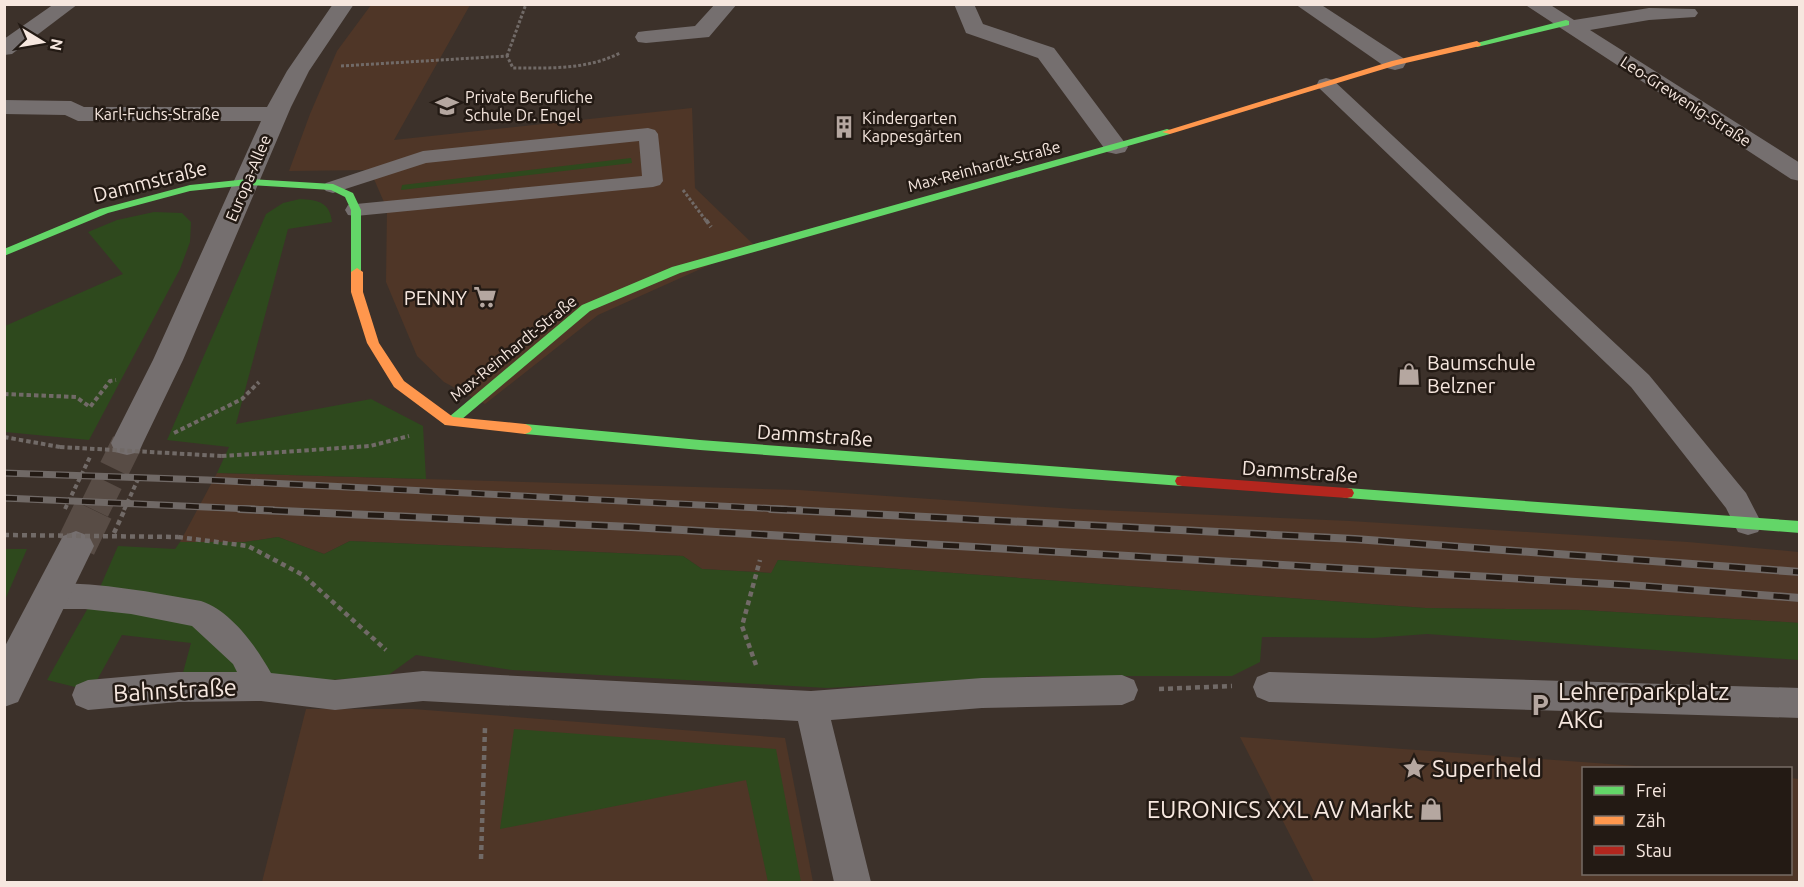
<svg xmlns="http://www.w3.org/2000/svg" width="1804" height="887" font-family="Ubuntu,sans-serif">
<rect width="100%" height="100%" fill="#3c312a"/>
<!-- built -->
<g fill="#4f3627">
<path d="M 371,5 L 470,5 L 394,140 L 692,108 L 695,188 L 754,245 L 598,315 L 485,404 L 444,382 L 417,356 L 386,282 L 387,209 L 370,170 L 289,171 L 310,114 L 337,51 Z"/>
<path d="M 217,473 L 799,490 L 1075,509 L 1350,521 L 1688,542 L 1799,552 L 1799,623 L 1582,610 L 1425,608 L 778,560 L 772,573 L 702,569 L 683,556 L 350,541 L 324,554 L 278,537 L 245,542 L 180,542 Z"/>
<path d="M 306,709 L 413,709 L 785,738 L 813,882 L 262,882 Z"/>
<path d="M 1240,737 L 1664,768 L 1584,768 L 1584,874 L 1790,874 L 1791,778 L 1799,779 L 1799,882 L 1314,882 Z"/>
</g>
<!-- green -->
<g fill="#2e491d">
<path d="M 631,158 L 632,163 L 401,190 L 402,185 Z"/>
<path d="M 300,199 C 318,200 330,202 332,222 L 288,229 L 236,424 L 371,399 L 423,426 L 426,479 L 217,473 L 229,447 L 167,440 L 266,214 L 283,203 Z"/>
<path d="M 154,212 L 182,213 L 191,222 L 190,242 L 180,269 L 89,440 L 5,432 L 5,326 L 123,274 L 88,232 L 117,220 Z"/>
<path d="M 278,537 L 324,554 L 350,541 L 683,556 L 702,569 L 771,573 L 778,560 L 1425,608 L 1582,610 L 1786,622 L 1800,623 L 1799,660 L 1427,634 L 1373,638 L 1262,637 L 1260,662 L 1232,676 L 1038,676 L 827,688 L 512,670 L 416,655 L 387,676 L 285,683 L 181,680 L 191,643 L 122,635 L 91,691 L 47,680 L 101,585 L 118,546 L 175,549 L 180,542 L 245,542 Z"/>
<path d="M 5,549 L 27,549 L 5,600 L 4,549 Z"/>
<path d="M 514,729 L 776,749 L 801,882 L 768,882 L 746,780 L 500,829 Z"/>
</g>
<g fill="none" stroke-linecap="round" stroke-linejoin="round">
<!-- street-tunnel-far1 -->
<path stroke="#584c45" stroke-width="31" stroke-dasharray="31 15" stroke-linecap="butt" d="M 94,510 L 127,443"/>
<!-- street-tunnel -->
<path stroke="#584c45" stroke-width="40" stroke-dasharray="40 20" stroke-linecap="butt" d="M 76,546 L 94,509"/>
<!-- path-far2 -->
<g stroke="#716a67" stroke-width="3" stroke-dasharray="3 2" stroke-linecap="butt">
<path d="M 507,56 L 526,4"/>
<path d="M 341,66 L 507,56 L 513,68 C 550,68 586,70 620,53"/>
<path d="M 683,190 L 707,222"/>
</g>
<!-- path-far1 -->
<g stroke="#716a67" stroke-width="4" stroke-dasharray="4.5 3" stroke-linecap="butt">
<path d="M 706,220 L 711,227"/>
<path d="M 4,394 L 76,397 L 90,407 L 110,381 L 116,380"/>
<path d="M 174,433 L 242,399 L 259,382"/>
<path d="M 4,437 L 60,447"/>
<path d="M 222,456 L 370,446 L 409,436"/>
<path d="M 65,509 L 90,457"/>
<path d="M 124,510 L 139,477"/>
</g>
<!-- path -->
<g stroke="#716a67" stroke-width="4.5" stroke-dasharray="5 4" stroke-linecap="butt">
<path d="M 114,533 L 125,509"/>
<path d="M 178,537 L 248,546 L 303,575 L 386,650"/>
<path d="M 756,665 L 742,626 L 760,560"/>
<path d="M 1159,689 L 1232,686"/>
<path d="M 481,859 L 485,727"/>
</g>
<!-- lane -->
<g fill="#756f6f" fill-rule="evenodd">
<path d="M 1326,78 L 1333,80 L 1649,375 L 1746,493 L 1762,524 L 1758,532 L 1748,535 L 1738,532 L 1726,508 L 1631,387 L 1319,88 L 1317,84 L 1319,80 Z"/>
<path d="M 648,128 L 655,130 L 658,134 L 663,181 L 660,185 L 653,187 L 356,216 L 348,215 L 345,210 L 348,205 L 356,204 L 642,176 L 639,141 L 426,163 L 333,193 L 326,191 L 322,187 L 326,183 L 423,151 Z"/>
<path d="M 52,583 C 103,583 151,592 201,601 C 231,611 256,646 271,673 L 335,680 L 423,671 L 811,691 L 982,678 L 1122,675 L 1134,680 L 1138,690 L 1134,700 L 1122,705 L 982,708 L 831,720 L 871,882 L 834,882 L 798,721 L 423,701 L 335,710 L 261,701 L 178,702 L 88,710 L 76,705 L 72,695 L 76,685 L 88,680 L 178,672 L 237,672 L 233,664 L 192,626 L 131,614 L 85,609 L 52,609 L 41,605 L 37,596 L 41,587 Z"/>
<path d="M 1269,672 L 1800,688 L 1800,718 L 1269,702 L 1257,697 L 1253,687 L 1257,677 Z"/>
</g>
<!-- street -->
<g fill="#756f6f" fill-rule="evenodd">
<path d="M 54,4 L 78,4 L 12,54 L 4,55 L 4,39 Z"/>
<path d="M 333,4 L 354,4 L 309,71 L 291,107 L 183,360 L 143,443 L 139,452 L 127,455 L 115,452 L 111,443 L 153,360 L 261,121 L 78,121 L 65,115 L 4,114 L 4,100 L 71,101 L 84,107 L 267,107 L 287,71 Z"/>
<path d="M 715,4 L 737,4 L 709,37 L 646,43 L 638,42 L 635,37 L 638,32 L 646,31 L 695,26 Z"/>
<path d="M 954,4 L 974,4 L 983,24 L 1054,48 L 1128,147 L 1125,152 L 1116,154 L 1107,152 L 1038,58 L 966,33 Z"/>
<path d="M 1295,4 L 1320,4 L 1403,58 L 1406,63 L 1403,68 L 1395,70 L 1387,68 Z"/>
<path d="M 1524,4 L 1549,4 L 1574,20 L 1649,8 L 1695,9 L 1698,13 L 1695,17 L 1649,20 L 1590,30 L 1800,163 L 1800,181 L 1791,179 Z"/>
<path d="M 76,531 L 89,536 L 94,546 L 18,702 L 4,707 L 4,648 L 63,536 Z"/>
</g>
<!-- fast -->
<g fill="#63d668" fill-rule="evenodd">
<path d="M 1566,20 L 1569,21 L 1569,25 L 1477,47 L 1473,44 Z"/>
<path d="M 1167,129 L 1170,130 L 1170,134 L 680,273 L 590,311 L 455,425 L 445,425 L 443,422 L 582,305 L 672,267 Z"/>
<path d="M 248,179 L 333,184 L 353,193 L 361,210 L 361,275 L 353,275 L 351,272 L 351,210 L 345,197 L 331,190 L 248,185 L 190,191 L 108,213 L 4,256 L 4,249 L 100,209 L 190,185 Z"/>
<path d="M 525,424 L 700,440 L 1182,476 L 1187,477 L 1189,481 L 1187,485 L 1182,486 L 700,450 L 525,434 L 518,429 Z"/>
<path d="M 1347,488 L 1800,521 L 1800,533 L 1347,498 L 1342,497 L 1340,493 L 1342,489 Z"/>
</g>
<!-- slow -->
<g fill="#ff974d" fill-rule="evenodd">
<path d="M 1477,41 L 1481,44 L 1480,46 L 1397,65 L 1170,134 L 1162,132 L 1392,61 Z"/>
<path d="M 357,268 L 363,272 L 363,292 L 379,343 L 404,381 L 453,417 L 525,424 L 530,426 L 532,429 L 530,432 L 525,434 L 445,425 L 394,387 L 367,343 L 351,292 L 351,272 Z"/>
</g>
<!-- jam -->
<path fill="#b3261e" fill-rule="evenodd" d="M 1182,476 L 1347,488 L 1352,489 L 1354,493 L 1352,497 L 1347,498 L 1182,486 L 1177,485 L 1175,481 L 1177,477 Z"/>
<!-- rail-far1 casing -->
<g stroke="#706966" stroke-width="7">
<g id="rail-far1">
<path d="M 4,473 L 208,480 L 800,510"/>
<path d="M 4,498 L 273,510"/>
</g>
</g>
<!-- rail casing -->
<g stroke="#706966" stroke-width="8">
<g id="rail">
<path d="M 240,509 L 631,527 L 1628,585 L 1800,598"/>
<path d="M 771,509 L 1355,539 L 1800,572"/>
</g>
</g>
<!-- rail-far1 -->
<use href="#rail-far1" stroke="#231a14" stroke-width="4.5" stroke-dasharray="13" stroke-linecap="butt"/>
<!-- rail -->
<use href="#rail" stroke="#231a14" stroke-width="5" stroke-dasharray="16" stroke-linecap="butt"/>
<!-- path-bridge-far1 -->
<path stroke="#716a67" stroke-width="4" stroke-dasharray="4.5 3" stroke-linecap="butt" d="M 60,447 L 222,456"/>
<!-- path-bridge -->
<path stroke="#716a67" stroke-width="4.5" stroke-dasharray="5 4" stroke-linecap="butt" d="M 4,535 L 178,537"/>
</g>
<!-- icons -->
<defs>
<g id="school-bare" transform="scale(1.8)"><path d="M0-5L7-2L0 1L-7-2ZM-4 1L0 2.5L4 1V4Q0 6-4 4Z" fill="#b5a7a0" stroke="#231a14" stroke-width="2.5" paint-order="stroke"/></g>
<g id="building-bare" transform="scale(1.8)"><path d="M-4-6H4V6H1V3H-1V6H-4ZM-2.5-4.3h1.7v1.8h-1.7ZM.8-4.3h1.7v1.8H.8ZM-2.5-1h1.7V.8h-1.7ZM.8-1h1.7V.8H.8Z" fill="#b5a7a0" stroke="#231a14" stroke-width="2.5" paint-order="stroke"/></g>
<g id="supermarket-bare" transform="scale(1.8)"><path d="M-6-5.5h2.5l.6 2H6L4.5 2H-2.5L-4.4-4H-6ZM-1.5 3.2a1.3 1.3 0 1 0 .1 0ZM3 3.2a1.3 1.3 0 1 0 .1 0Z" fill="#b5a7a0" stroke="#231a14" stroke-width="2.5" paint-order="stroke"/></g>
<g id="shop-bare" transform="scale(1.8)"><path d="M-5-2.5h2.3a2.7 3.5 0 0 1 5.4 0H5L5.5 6h-11ZM-1.5-2.5h3a1.5 2.3 0 0 0-3 0Z" fill="#b5a7a0" stroke="#231a14" stroke-width="2.5" paint-order="stroke"/></g>
<g id="parking-bare" transform="scale(1.8)"><path d="M-3.5-5.5H1a3.5 3.5 0 0 1 0 7H-1V5.5H-3.5ZM-1-3.4V-.6H.8a1.4 1.4 0 0 0 0-2.8Z" fill="#b5a7a0" stroke="#231a14" stroke-width="2.5" paint-order="stroke"/></g>
<g id="sight-bare" transform="scale(1.8)"><path d="M0-6L1.8-2.2L6-1.7L2.9 1.2L3.7 5.4L0 3.3L-3.7 5.4L-2.9 1.2L-6-1.7L-1.8-2.2Z" fill="#b5a7a0" stroke="#231a14" stroke-width="2.5" paint-order="stroke"/></g>
</defs>
<g fill-rule="evenodd">
<use href="#school-bare" x="447" y="106"/>
<use href="#building-bare" x="844" y="127"/>
<use href="#supermarket-bare" x="485" y="297"/>
<use href="#shop-bare" x="1409" y="374"/>
<use href="#parking-bare" x="1540" y="705"/>
<use href="#sight-bare" x="1414" y="768"/>
<use href="#shop-bare" x="1431" y="809"/>
</g>
<g text-anchor="middle" dominant-baseline="central" stroke-width="5" stroke-linejoin="round" paint-order="stroke">
<!-- far-poi labels -->
<g font-size="16" fill="#f6e7df" stroke="#231a14" text-anchor="start">
<text x="465" y="97">Private Berufliche<tspan x="465" dy="18">Schule Dr. Engel</tspan></text>
<text x="862" y="118">Kindergarten<tspan x="862" dy="18">Kappesgärten</tspan></text>
</g>
<!-- far-street labels -->
<g font-size="16" fill="#f6e7df" stroke="#231a14">
<text transform="translate(1686 101) rotate(33)">Leo-Grewenig-Straße</text>
<text x="157" y="114">Karl-Fuchs-Straße</text>
<text transform="translate(984 166) rotate(-15)">Max-Reinhardt-Straße</text>
<text transform="translate(248 178) rotate(-67)">Europa-Allee</text>
<text transform="translate(513 348) rotate(-39)">Max-Reinhardt-Straße</text>
</g>
<!-- street labels -->
<g font-size="20" fill="#f6e7df" stroke="#231a14">
<text transform="translate(150 181) rotate(-14)">Dammstraße</text>
<text transform="translate(815 435) rotate(4)">Dammstraße</text>
<text transform="translate(1300 471) rotate(4)">Dammstraße</text>
</g>
<!-- poi labels -->
<g font-size="20" fill="#f6e7df" stroke="#231a14" text-anchor="end">
<text x="467" y="297">PENNY</text>
<text x="1427" y="362" text-anchor="start">Baumschule<tspan x="1427" dy="23">Belzner</tspan></text>
</g>
<!-- near-street labels -->
<g font-size="24" fill="#f6e7df" stroke="#231a14">
<text transform="translate(175 690) rotate(-3)">Bahnstraße</text>
</g>
<!-- near-poi labels -->
<g font-size="24" fill="#f6e7df" stroke="#231a14" text-anchor="start">
<text x="1558" y="691">Lehrerparkplatz<tspan x="1558" dy="28">AKG</tspan></text>
<text x="1432" y="768">Superheld</text>
<text x="1413" y="809" text-anchor="end">EURONICS XXL AV Markt</text>
</g>
</g>
<!-- border -->
<rect width="1804" height="887" fill="none" stroke="#f6e7df" stroke-width="12"/>
<!-- legend -->
<rect x="1582" y="767" width="210" height="108" fill="#231a14" stroke="#776c65" stroke-width="1.5"/>
<rect x="1594" y="786" width="30" height="9" fill="#63d668" stroke="#776c65" stroke-width="1.5"/>
<text x="1636" y="797" font-size="18" fill="#f6e7df">Frei</text>
<rect x="1594" y="816" width="30" height="9" fill="#ff974d" stroke="#776c65" stroke-width="1.5"/>
<text x="1636" y="827" font-size="18" fill="#f6e7df">Zäh</text>
<rect x="1594" y="846" width="30" height="9" fill="#b3261e" stroke="#776c65" stroke-width="1.5"/>
<text x="1636" y="857" font-size="18" fill="#f6e7df">Stau</text>
<!-- north arrow -->
<g transform="translate(42 42) rotate(101)" stroke="#231a14" stroke-width="4.5" paint-order="stroke">
<path d="M0-4.5L10 22L0 15L-10 22Z" fill="#f6e7df"/>
<text y="-9" font-size="16" font-weight="bold" text-anchor="middle" fill="#f6e7df">N</text>
</g>
</svg>
